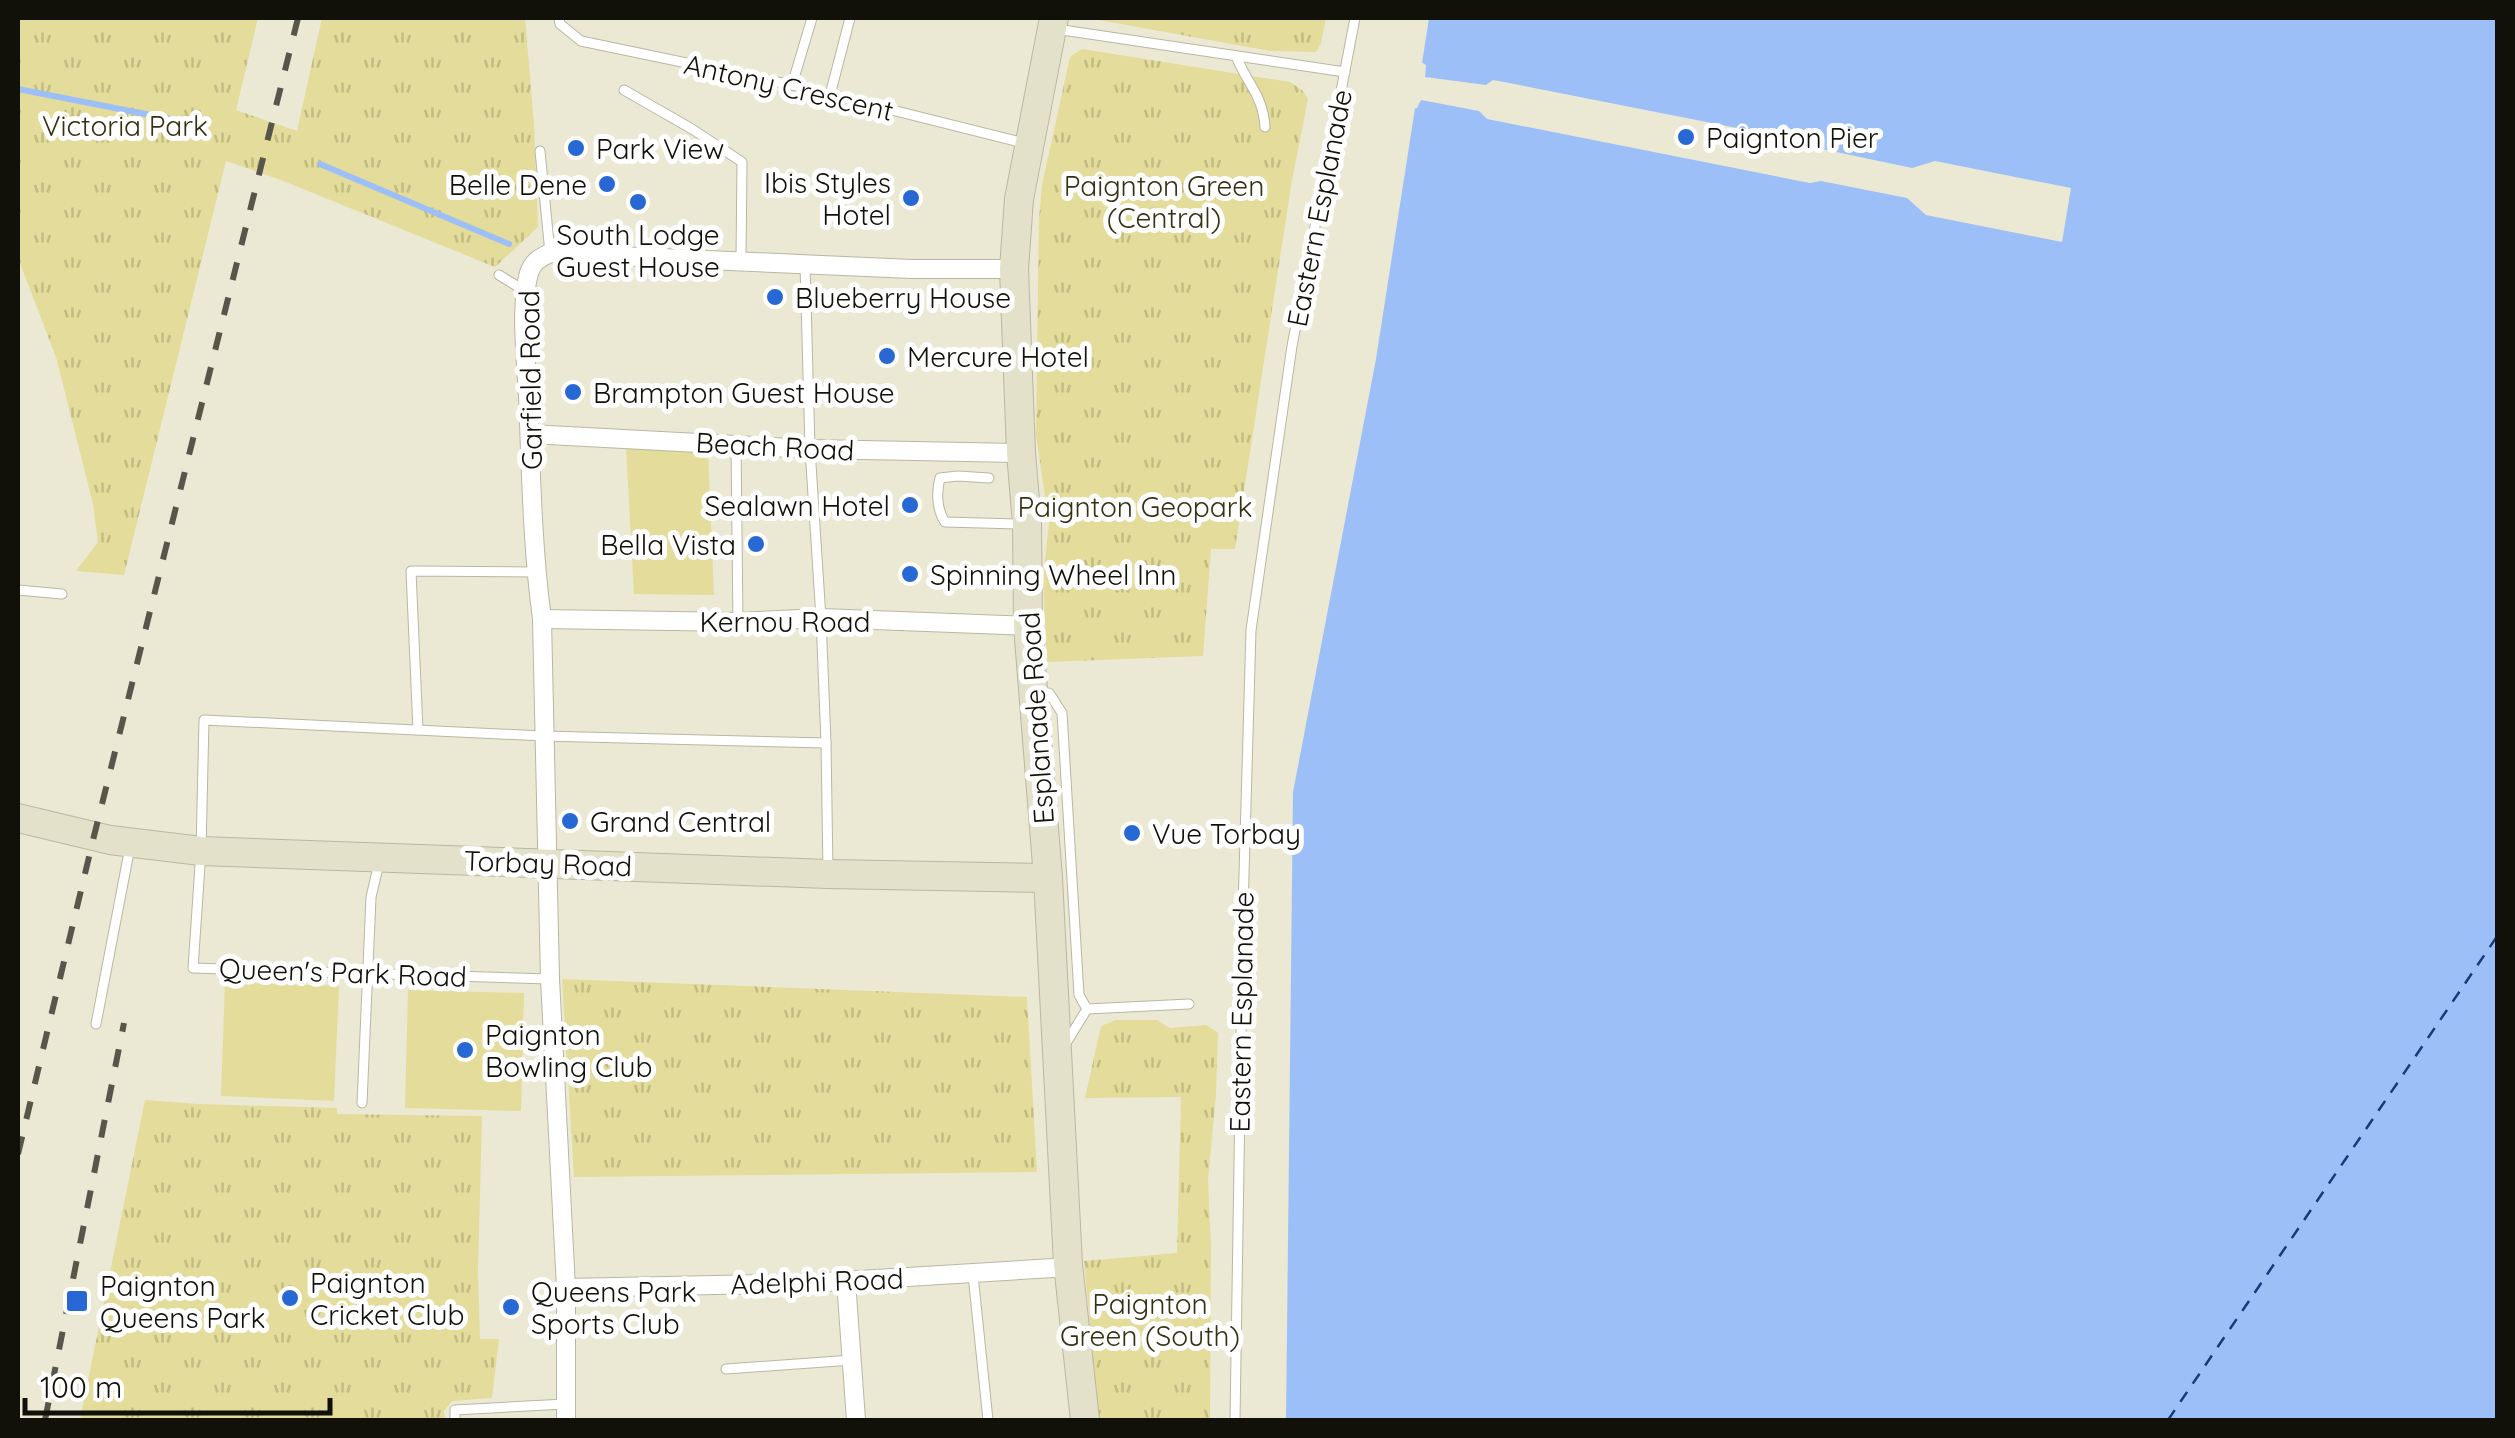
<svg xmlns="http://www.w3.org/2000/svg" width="2515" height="1438" font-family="Quicksand,sans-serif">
<defs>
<pattern id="park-tufts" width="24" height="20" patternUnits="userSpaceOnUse" patternTransform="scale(2.5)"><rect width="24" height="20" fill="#e3dc9a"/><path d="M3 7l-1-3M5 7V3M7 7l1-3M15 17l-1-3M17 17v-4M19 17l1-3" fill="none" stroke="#c2bc83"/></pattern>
</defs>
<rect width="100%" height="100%" fill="#ebe9d4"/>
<!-- grass -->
<g fill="#e3dc9a">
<path d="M 626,447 L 708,452 L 714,595 L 634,594 Z"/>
<path d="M 225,982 L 339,986 L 334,1101 L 221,1096 Z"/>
<path d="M 408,990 L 524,993 L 521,1111 L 405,1108 Z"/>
</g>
<!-- park -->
<g fill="url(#park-tufts)">
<path d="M 18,18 L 258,18 L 236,110 L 297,131 L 322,18 L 525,18 L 534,124 L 538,227 L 495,267 L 281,180 L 226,161 L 124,575 L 76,571 L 98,542 L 93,504 L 56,357 L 18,258 Z"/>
<path d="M 1088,18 L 1326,18 L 1321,43 L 1316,52 L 1270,51 Z"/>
<path d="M 1082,49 L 1290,82 L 1302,90 L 1308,99 L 1292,180 L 1235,549 L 1211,549 L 1203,656 L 1047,662 L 1043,579 L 1049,523 L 1036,435 L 1039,219 L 1042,185 L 1070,57 Z"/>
<path d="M 562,979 L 1027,997 L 1037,1172 L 574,1177 Z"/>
<path d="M 1116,1020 L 1157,1020 L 1170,1028 L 1206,1025 L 1218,1033 L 1216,1094 L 1208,1180 L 1211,1246 L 1210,1420 L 1099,1420 L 1084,1261 L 1177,1253 L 1181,1097 L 1085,1098 L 1101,1026 Z"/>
<path d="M 145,1100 L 198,1104 L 337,1108 L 337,1114 L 482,1116 L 478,1271 L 480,1339 L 499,1339 L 492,1398 L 452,1401 L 444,1411 L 445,1420 L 80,1420 Z"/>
</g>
<!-- water -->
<path fill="#9dbff8" d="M 1429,18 L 2497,18 L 2497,1420 L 1286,1420 L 1293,792 L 1376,359 Z"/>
<!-- pier -->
<path fill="#ebe9d4" d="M 1418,60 L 1426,65 L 1425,77 L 1486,85 L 1493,80 L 1499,81 L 1818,144 L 1822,149 L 1912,168 L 1935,161 L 2071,188 L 2062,242 L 1926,215 L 1907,198 L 1821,181 L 1810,183 L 1487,119 L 1479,111 L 1421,100 L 1417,108 L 1410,109 Z"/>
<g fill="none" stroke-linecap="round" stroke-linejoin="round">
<!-- stream -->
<g stroke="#9dbff8" stroke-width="6">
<path d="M 18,89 L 186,122"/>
<path d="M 320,164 L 509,244"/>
</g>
<!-- ferry -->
<path stroke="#143b7c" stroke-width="2.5" stroke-dasharray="12 10" stroke-linecap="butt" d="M 2168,1420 L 2498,935"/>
<!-- lane casing -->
<g stroke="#b9b7a3" stroke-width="11">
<g id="lane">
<path d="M 559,18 L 560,24 L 581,41 L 792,85 L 1028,144"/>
<path d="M 1056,29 L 1345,72"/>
<path d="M 1236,56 C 1247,84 1263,95 1265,127"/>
<path d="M 792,85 L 812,18"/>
<path d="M 624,90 L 692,129 L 742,162 L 741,260"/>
<path d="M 830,95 L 850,18"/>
<path d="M 540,151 L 550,253"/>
<path d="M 805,264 L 810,449 L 821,618 L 826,743 L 828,871"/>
<path d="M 499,275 L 525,291"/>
<path d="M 736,444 L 738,622"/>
<path d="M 989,478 L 958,476 L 940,478 C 936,493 937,510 945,522 L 1022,524"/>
<path d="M 18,590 L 62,594"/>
<path d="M 1038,693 L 1049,693 L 1062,713 L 1079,995 L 1087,1009 L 1063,1048"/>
<path d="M 418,730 L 411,571 L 535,572"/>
<path d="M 549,979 L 193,968 L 201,851 L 204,720 L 543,736 L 826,743"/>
<path d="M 1087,1009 L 1189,1004"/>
<path d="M 96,1024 L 130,847"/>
<path d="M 362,1103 L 371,897 L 379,863"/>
<path d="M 973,1275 L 988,1420"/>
<path d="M 726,1369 L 852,1360"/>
<path d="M 455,1420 L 455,1410 L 565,1404"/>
<path d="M 1235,1420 L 1243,909 L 1251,630 L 1292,346 L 1355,18"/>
</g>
</g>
<!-- street casing -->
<g stroke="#b9b7a3" stroke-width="20">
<g id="street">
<path d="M 530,434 L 810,449 L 1021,453"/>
<path d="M 542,619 L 738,622 L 821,618 L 1028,626"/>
<path d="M 846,1281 L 856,1420"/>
<path d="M 566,1288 L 810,1283 L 1069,1267"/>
<path d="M 566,1420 L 566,1288 L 550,979 L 542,619 C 532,545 531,470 528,396 C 526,361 520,305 529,273 C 533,261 540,258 550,253 L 912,269 L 1014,269"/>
</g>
</g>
<!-- secondary casing -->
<g stroke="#b9b7a3" stroke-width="30">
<g id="secondary">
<path d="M 1054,18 L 1019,199 L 1014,269 L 1021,453 L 1027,524 L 1028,626 L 1048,878 L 1068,1264 L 1085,1420"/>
<path d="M 18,818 L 110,840 L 201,851 L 828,874 L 1048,878"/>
</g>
</g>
<!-- lane -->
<use href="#lane" stroke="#fff" stroke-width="9"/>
<!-- street -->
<use href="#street" stroke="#fff" stroke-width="18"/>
<!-- secondary -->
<use href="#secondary" stroke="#e4e1ca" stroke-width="28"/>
<!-- rail -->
<g stroke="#58564b" stroke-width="6" stroke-dasharray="18 18" stroke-linecap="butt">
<path d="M 18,1154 L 94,836 L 298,18"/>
<path d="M 45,1420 L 124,1023"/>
</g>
</g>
<!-- markers -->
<g fill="#2768d5" stroke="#fff" stroke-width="4">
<circle cx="1686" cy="137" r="10"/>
<circle cx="576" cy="148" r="10"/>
<circle cx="607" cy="184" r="10"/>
<circle cx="911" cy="198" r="10"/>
<circle cx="638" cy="202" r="10"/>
<circle cx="775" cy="297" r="10"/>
<circle cx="887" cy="356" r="10"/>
<circle cx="573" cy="392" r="10"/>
<circle cx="910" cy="505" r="10"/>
<circle cx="756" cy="544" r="10"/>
<circle cx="910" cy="574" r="10"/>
<circle cx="570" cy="821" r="10"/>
<circle cx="1132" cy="833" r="10"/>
<circle cx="465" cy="1050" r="10"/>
<circle cx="290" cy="1298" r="10"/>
<rect x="65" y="1289" width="24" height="24" rx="5"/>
<circle cx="511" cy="1307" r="10"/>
</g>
<g text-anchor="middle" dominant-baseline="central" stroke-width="10" stroke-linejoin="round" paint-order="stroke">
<!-- street labels -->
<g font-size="28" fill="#111009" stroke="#fff">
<text transform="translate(789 87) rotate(13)">Antony Crescent</text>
<text transform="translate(1319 208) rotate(-79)">Eastern Esplanade</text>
<text transform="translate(530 380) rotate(-91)">Garfield Road</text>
<text transform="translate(775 446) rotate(3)">Beach Road</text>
<text x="785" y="621">Kernou Road</text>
<text transform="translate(1036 718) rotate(-94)">Esplanade Road</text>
<text transform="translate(548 863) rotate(2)">Torbay Road</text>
<text transform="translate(343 972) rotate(2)">Queen's Park Road</text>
<text transform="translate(1241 1012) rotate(-89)">Eastern Esplanade</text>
<text transform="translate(817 1281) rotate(-2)">Adelphi Road</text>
</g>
<!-- park labels -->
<g font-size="28" fill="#353112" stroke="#fff">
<text x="125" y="125">Victoria Park</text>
<text x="1164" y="185">Paignton Green<tspan x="1164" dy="32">(Central)</tspan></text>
<text x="1135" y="506">Paignton Geopark</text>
<text x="1150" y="1303">Paignton<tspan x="1150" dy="32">Green (South)</tspan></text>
</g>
<!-- poi labels -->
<g font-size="28" fill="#111009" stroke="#fff" text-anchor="start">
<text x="1706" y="137">Paignton Pier</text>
<text x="596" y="148">Park View</text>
<text x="891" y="182" text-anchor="end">Ibis Styles<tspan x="891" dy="32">Hotel</tspan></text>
<text x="587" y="184" text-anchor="end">Belle Dene</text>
<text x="638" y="234" text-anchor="middle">South Lodge<tspan x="638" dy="32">Guest House</tspan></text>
<text x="795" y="297">Blueberry House</text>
<text x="907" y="356">Mercure Hotel</text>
<text x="593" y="392">Brampton Guest House</text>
<text x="890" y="505" text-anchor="end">Sealawn Hotel</text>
<text x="736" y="544" text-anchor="end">Bella Vista</text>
<text x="930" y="574">Spinning Wheel Inn</text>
<text x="590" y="821">Grand Central</text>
<text x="1152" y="833">Vue Torbay</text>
<text x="485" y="1034">Paignton<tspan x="485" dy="32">Bowling Club</tspan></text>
<text x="310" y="1282">Paignton<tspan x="310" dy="32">Cricket Club</tspan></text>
<text x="100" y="1285">Paignton<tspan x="100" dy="32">Queens Park</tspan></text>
<text x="531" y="1291">Queens Park<tspan x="531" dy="32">Sports Club</tspan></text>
</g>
</g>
<!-- border -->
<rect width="2515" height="1438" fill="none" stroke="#111009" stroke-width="40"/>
<!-- scale -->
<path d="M25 1398v15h305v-15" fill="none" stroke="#111009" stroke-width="5"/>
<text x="40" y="1398" font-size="30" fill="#111009" stroke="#ffffff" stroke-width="8" paint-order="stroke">100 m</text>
</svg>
